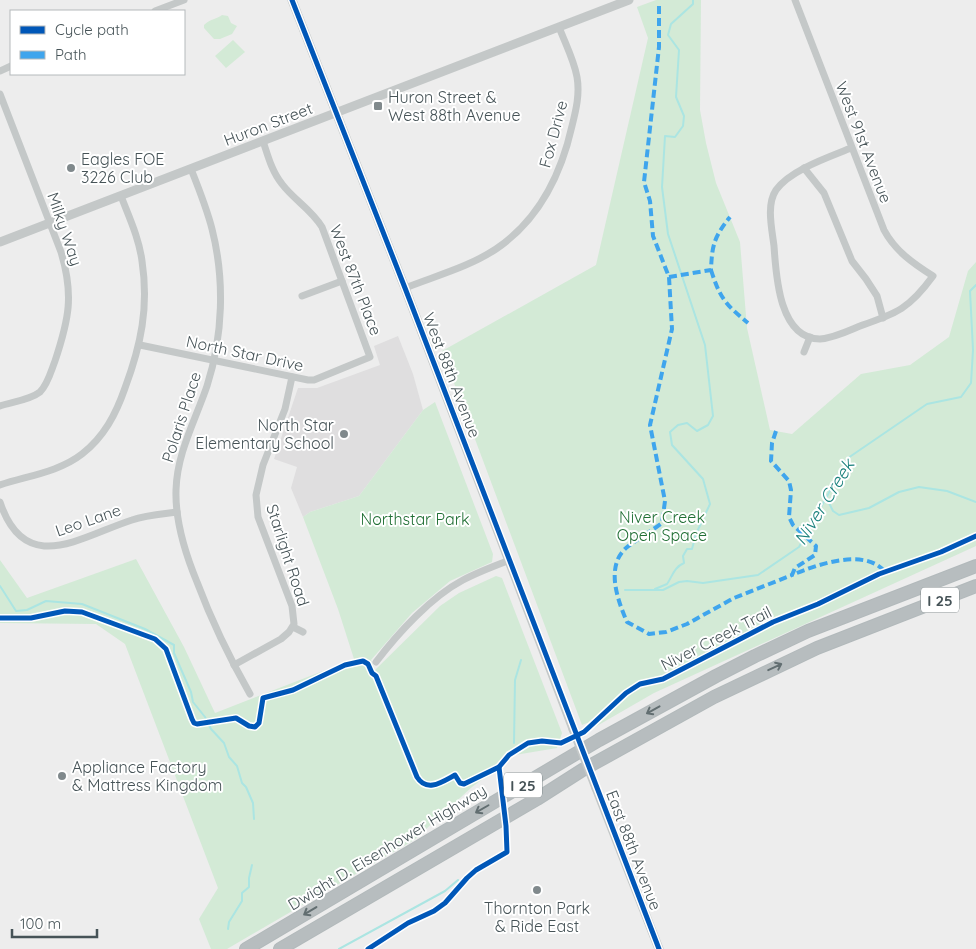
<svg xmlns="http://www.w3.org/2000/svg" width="976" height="949" font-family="Quicksand,sans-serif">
<rect width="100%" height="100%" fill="#ededed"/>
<!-- education -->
<path fill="#dfdedf" d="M 398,336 L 413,374 L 423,410 L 359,496 L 310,512 L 303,517 L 291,488 L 297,467 L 274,459 L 298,388 L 317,388 L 380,365 L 374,346 Z"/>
<!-- green -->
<g fill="#d3ead6">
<path d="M 656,0 L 701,0 L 700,110 L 706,143 L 716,183 L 740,242 L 747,328 L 770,430 L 792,434 L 861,374 L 910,365 L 949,337 L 968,271 L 976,262 L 976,546 L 654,693 L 595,727 L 587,723 L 582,725 L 442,351 L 596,265 L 648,38 L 637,7 Z"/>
<path d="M 222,15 L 228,16 L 231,23 L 237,26 L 232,34 L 220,39 L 214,39 L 204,28 L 204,25 C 210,19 219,18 222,15 Z"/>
<path d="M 233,40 L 245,52 L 226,68 L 215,56 Z"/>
<path d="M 435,402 L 493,554 L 492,562 L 450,581 L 412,613 L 371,660 L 375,670 L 440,606 L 459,593 L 496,576 L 502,578 L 562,733 L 557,748 L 515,755 L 472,787 L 414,840 L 227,949 L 211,949 L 199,919 L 218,888 L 125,644 L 96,624 L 0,623 L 0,560 L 27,598 L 136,559 L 184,647 L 215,713 L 354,659 L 338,609 L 303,517 L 310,512 L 359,496 L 423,410 Z"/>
</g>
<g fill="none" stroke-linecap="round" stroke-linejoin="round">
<!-- stream -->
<g stroke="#abe5e2" stroke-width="2">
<path d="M 827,499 L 833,511 L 839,515 L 869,508 L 899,492 L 919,487 L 947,491 L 976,502"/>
<path d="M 0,586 L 16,611 L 27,610 L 46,601 L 82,604 L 145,629 L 174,645 L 174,653 L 191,692 L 193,702 L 205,717 L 211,729 L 224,743 L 229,757 L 237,766 L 242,783 L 246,787 L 253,803 L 254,819"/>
<path d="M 655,589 L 667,584 C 672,577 674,567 684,563 L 683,556 L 687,549 L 692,549 L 696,534 L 710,504 L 703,479 L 672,445 L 670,432 L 678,425 L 687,423 L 697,431 L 708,425 L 713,416 L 705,345 L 668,234 L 662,187 L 665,136 L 675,137 L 683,126 L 684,116 L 676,97 L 679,50 L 668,35 L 671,24 L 693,4 L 693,0"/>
<path d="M 625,590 L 663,590 L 679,582 L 687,581 L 703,583 L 758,575 L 799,547 L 848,458 L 927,404 L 961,397 L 971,383 L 973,350 L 970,291 L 976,285"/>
<path d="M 514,743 L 515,680 L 521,660"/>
<path d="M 228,929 L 229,922 L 242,901 L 242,893 L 249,887 L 249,878 L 252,865"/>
<path d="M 339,949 L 445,891 L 458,880"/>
</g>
<!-- highway casing -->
<g stroke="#b2b9bb" stroke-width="14">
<g id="highway">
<path d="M 246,949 L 599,740 L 716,676 L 755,656 L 808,631 L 976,566"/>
<path d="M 280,949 L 537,799 L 584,769 L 714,697 L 817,648 L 976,586"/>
</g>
</g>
<!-- street -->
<g stroke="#c4c8c8" stroke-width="7">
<path d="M 795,0 L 884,230 C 895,251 914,264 933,276 C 909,309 897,313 860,326 C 848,331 834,338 820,339 C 779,339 776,275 774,246 C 772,229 766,205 776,190 C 790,170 829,157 851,148"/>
<path d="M 155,11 L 184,0"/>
<path d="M 0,71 L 11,66"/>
<path d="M 0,94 L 61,252 C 74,295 69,319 55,361 C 51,371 48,384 40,392 C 30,400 12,402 0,406"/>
<path d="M 804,168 L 824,193 L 852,261 L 866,279 L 877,296 L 883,318"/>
<path d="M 191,169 C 199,189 207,209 212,229 C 225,280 223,336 207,386 C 195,421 177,453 176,490 C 175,522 185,553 197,582 C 212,622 229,657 250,694"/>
<path d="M 405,288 C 435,276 469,267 496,249 C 539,220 561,175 572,126 C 576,110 580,94 577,77 C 574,60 565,43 559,27"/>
<path d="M 302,296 L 342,281"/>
<path d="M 140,345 L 308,380 L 314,380 L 370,357 L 322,227 C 311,209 294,200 282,184 C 272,172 268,156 263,141"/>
<path d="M 804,352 L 810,337"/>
<path d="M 0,485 C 27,476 59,472 82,454 C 104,437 116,414 125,388 C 141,345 149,307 142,261 C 139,238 129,217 121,196"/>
<path d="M 0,502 C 25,578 82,536 132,520 C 146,515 162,514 177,512"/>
<path d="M 293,627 L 303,632"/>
<path d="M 376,662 C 398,633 431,597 463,580 C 478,572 494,566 510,560"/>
<path d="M 234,665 L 281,639 L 289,632 L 294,624 L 292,606 L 258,517 L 256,495 L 263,465 L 285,409 L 292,377"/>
</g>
<!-- secondary -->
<g stroke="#c4c8c8" stroke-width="9">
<path d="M 292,0 L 405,288 L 573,729"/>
<path d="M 0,242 L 629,0"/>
<path d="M 596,788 L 659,949"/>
</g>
<!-- highway -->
<use href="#highway" stroke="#b7bdbf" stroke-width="12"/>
<!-- secondary-bridge -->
<path stroke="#c4c8c8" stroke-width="9" d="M 573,729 L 596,788"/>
<!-- quiet -->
<g stroke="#3fa5ed" stroke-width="4" stroke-dasharray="8 4" stroke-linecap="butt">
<path d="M 659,6 L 659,47 L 644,182 L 650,201 L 653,236 L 669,277 L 672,329 L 650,425 L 665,501 L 662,523 C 650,532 637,539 626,548 C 605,567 618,601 627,622 L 649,634 L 666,632 L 687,624 L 734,598 L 792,575"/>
<path d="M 711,270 C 720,298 725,304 748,323"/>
<path d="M 669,277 L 711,270 C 712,245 714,237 730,217"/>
<path d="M 776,431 L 772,443 L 771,461 L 789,481 L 791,490 L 789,517 L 793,525 L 816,546 L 815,555 L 795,568 L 792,575 C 816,565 865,547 885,572"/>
</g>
<!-- cycleway casing -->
<g stroke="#fff" stroke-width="8">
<g id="cycleway">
<path d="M 292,0 L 405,288 L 659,949"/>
<path d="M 0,618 L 31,618 L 65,611 L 82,612 L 155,639 L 166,649 L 192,719 L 194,723 L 197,724 L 236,718 L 249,726 L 255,727 L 259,723 L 263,698 L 293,690 L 345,665 L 363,661 L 368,664 L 372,673 L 376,676 L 417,777 C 427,793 442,782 455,775 L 460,783 L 464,784 L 499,767"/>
<path d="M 368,949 L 408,923 L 434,911 L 445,903 L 467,878 L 476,870 L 507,852 L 506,826 L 499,767 L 509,755 L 528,743 L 542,741 L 561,743 L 584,732 L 626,693 L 640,684 L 663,679 L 773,622 L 818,604 L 879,574 L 941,552 L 976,536"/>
</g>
</g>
<!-- cycleway -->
<use href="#cycleway" stroke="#0057b8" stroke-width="5"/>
</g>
<!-- one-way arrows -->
<defs><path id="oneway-shaft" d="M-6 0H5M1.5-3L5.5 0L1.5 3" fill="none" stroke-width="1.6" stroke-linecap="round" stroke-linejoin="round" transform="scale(1.25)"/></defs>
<g stroke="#626e71">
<use href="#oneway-shaft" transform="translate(775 667) rotate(-25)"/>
<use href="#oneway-shaft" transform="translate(653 710) rotate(151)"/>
<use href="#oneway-shaft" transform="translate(482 809) rotate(150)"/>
<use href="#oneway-shaft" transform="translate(310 911) rotate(149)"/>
</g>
<!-- markers -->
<g fill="#80898c" stroke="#fff" stroke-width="2">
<rect x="373" y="101" width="10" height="10" rx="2.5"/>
<circle cx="71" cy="168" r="5"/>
<circle cx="344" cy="434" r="5"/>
<circle cx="62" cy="776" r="5"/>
<circle cx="537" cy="890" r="5"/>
</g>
<g text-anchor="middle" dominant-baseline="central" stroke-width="4" stroke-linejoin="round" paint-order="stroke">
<!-- shield labels -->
<g fill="#fff" stroke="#7e8789" stroke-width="1">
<rect x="921" y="587.5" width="38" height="25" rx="4"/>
<rect x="504" y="772.5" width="38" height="25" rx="4"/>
</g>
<g font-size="15" font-weight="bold" fill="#465357">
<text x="940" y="600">I 25</text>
<text x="523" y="785">I 25</text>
</g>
<!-- poi labels -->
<g font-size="16" fill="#465357" stroke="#fff" text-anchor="start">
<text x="388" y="97">Huron Street &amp;<tspan x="388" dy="18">West 88th Avenue</tspan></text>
<text x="81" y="159">Eagles FOE<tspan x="81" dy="18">3226 Club</tspan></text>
<text x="334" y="425" text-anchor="end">North Star<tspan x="334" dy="18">Elementary School</tspan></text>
<text x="72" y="767">Appliance Factory<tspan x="72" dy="18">&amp; Mattress Kingdom</tspan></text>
<text x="537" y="908" text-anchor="middle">Thornton Park<tspan x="537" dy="18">&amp; Ride East</tspan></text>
</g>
<!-- street labels -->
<g font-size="16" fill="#465357" stroke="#fff">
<text transform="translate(268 124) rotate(-21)">Huron Street</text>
<text transform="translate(553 134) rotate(-75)">Fox Drive</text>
<text transform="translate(864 142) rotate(69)">West 91st Avenue</text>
<text transform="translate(65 229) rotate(71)">Milky Way</text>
<text transform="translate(356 280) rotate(69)">West 87th Place</text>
<text transform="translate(245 353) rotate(12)">North Star Drive</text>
<text transform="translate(452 375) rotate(69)">West 88th Avenue</text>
<text transform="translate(181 417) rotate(-72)">Polaris Place</text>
<text transform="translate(88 520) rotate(-19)">Leo Lane</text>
<text transform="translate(288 555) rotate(72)">Starlight Road</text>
<text transform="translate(716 638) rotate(-27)">Niver Creek Trail</text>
<text transform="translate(387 847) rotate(-31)">Dwight D. Eisenhower Highway</text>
<text transform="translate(634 850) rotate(69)">East 88th Avenue</text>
</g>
<!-- park labels -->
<g font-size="16" fill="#206f34" stroke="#fff">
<text x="662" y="517">Niver Creek<tspan x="662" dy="18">Open Space</tspan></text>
<text x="415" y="519">Northstar Park</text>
</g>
<!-- water labels -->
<g font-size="18" font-style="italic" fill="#1a817d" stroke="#fff">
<text transform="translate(824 502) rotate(-58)">Niver Creek</text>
</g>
</g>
<!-- legend -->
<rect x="10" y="10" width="175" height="65" fill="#ffffff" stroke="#b5babc"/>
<rect x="20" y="26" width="25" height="8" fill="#0057b8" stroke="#b5babc"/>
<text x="55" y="35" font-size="15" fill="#465357">Cycle path</text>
<rect x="20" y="51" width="25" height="8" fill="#3fa5ed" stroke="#b5babc"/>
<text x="55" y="60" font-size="15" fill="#465357">Path</text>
<!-- scale -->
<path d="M12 929v8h85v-8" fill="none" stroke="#465357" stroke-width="2.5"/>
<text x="20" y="929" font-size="15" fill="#465357" stroke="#ffffff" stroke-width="4" paint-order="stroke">100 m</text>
</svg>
